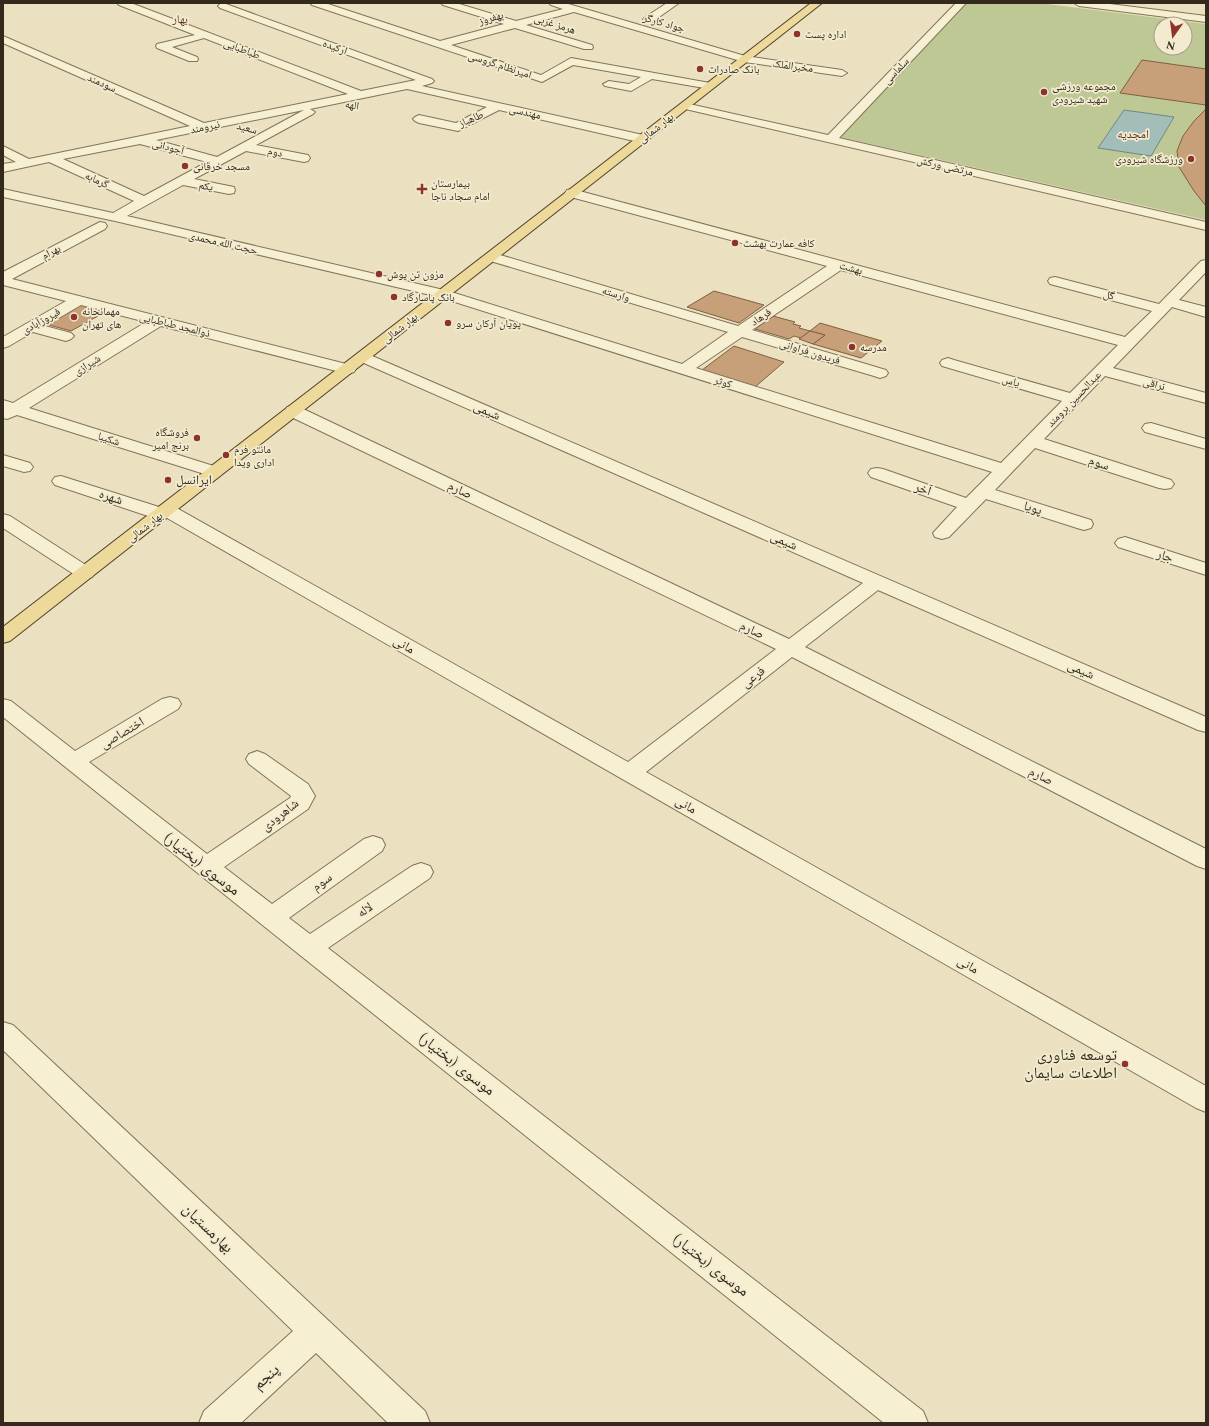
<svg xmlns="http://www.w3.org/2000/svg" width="1209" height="1426" font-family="Spectral,'Noto Naskh Arabic',serif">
<rect width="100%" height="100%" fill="#ebe1c0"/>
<!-- green -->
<path fill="#bec895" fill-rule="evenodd" d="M 967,3 L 1039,3 L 1206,24 L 1206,220 L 840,137 ZM 1161,24 L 1185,24 L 1185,48 L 1161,48 Z"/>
<!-- water -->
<path fill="#a3bdb8" stroke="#6b8a85" d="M 1124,110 L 1174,117 L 1151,156 L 1098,148 Z"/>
<!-- building -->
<g fill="#c79f78" stroke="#815f40">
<path d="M 1142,60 L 1206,69 L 1206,105 L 1120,93 Z"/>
<path d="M 1206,109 L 1206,206 L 1194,191 L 1179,167 L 1177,151 L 1183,136 L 1194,121 Z"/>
<path d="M 714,291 L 764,305 L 739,323 L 687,307 Z"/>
<path d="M 78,303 L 107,311 L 71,331 L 42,323 Z"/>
<path d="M 773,316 L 795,322 L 793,324 L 801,326 L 799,328 L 810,331 L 801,338 L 794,336 L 789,339 L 755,329 Z"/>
<path d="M 820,323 L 882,341 L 861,358 L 813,344 L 825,335 L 810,331 Z"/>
<path d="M 810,331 L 825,335 L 813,344 L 799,339 Z"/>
<path d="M 734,346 L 784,362 L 755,387 L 702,370 Z"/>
</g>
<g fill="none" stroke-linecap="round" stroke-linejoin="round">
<!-- minor casing -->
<g stroke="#837359" stroke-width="2">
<g id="minor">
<path d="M 117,3 L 131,3 L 361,91 L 416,80 L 220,8 L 218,6 L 220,4 L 226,4 L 432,79 L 434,81 L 432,83 L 422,86 L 643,135 L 647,136 L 649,139 L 647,142 L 643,143 L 499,110 L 458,131 L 419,123 L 415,121 L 413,119 L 415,117 L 419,115 L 456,123 L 487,107 L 407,89 L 310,109 L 315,112 L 313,114 L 256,145 L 308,155 L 310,158 L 308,161 L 304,162 L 246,151 L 194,179 L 234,187 L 235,190 L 234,193 L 229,194 L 183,185 L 127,216 L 448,291 L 682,364 L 728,332 L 487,260 L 485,257 L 487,254 L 492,253 L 497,254 L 738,326 L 827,266 L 567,196 L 565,193 L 567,190 L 572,189 L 1125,337 L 1152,311 L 1050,284 L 1048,281 L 1050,278 L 1055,277 L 1159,304 L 1201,261 L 1206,260 L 1206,272 L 1179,300 L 1206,307 L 1206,317 L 1172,307 L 1113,368 L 1206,393 L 1206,403 L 1105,376 L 1044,439 L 1171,480 L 1174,484 L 1171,488 L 1165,489 L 1159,488 L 1035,448 L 995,490 L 1091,520 L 1093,524 L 1091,528 L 1084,530 L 1077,528 L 986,499 L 949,537 L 942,539 L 935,537 L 933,533 L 957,507 L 871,477 L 868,473 L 871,469 L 877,468 L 883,469 L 966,498 L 992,472 L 439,297 L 115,221 L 3,197 L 3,189 L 113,213 L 134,201 L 49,162 L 3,172 L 3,164 L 16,162 L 3,155 L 3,146 L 29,159 L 190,126 L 3,43 L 3,36 L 204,123 L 348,94 L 204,38 L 172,47 L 197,57 L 198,59 L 197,61 L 189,61 L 157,48 L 156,46 L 157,44 L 195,35 L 119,5 ZM 304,110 L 217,157 L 156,140 ZM 140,144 L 207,162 L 144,196 L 63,159 ZM 841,270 L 1118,345 L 1070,393 L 954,360 L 948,358 L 942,360 L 940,363 L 942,366 L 1062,401 L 1001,463 L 696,368 L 742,337 L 874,376 L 880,378 L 886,376 L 888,373 L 886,370 L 752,330 Z"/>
<path d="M 310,3 L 325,3 L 440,41 L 504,24 L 443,5 L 441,3 L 456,3 L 516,21 L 563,9 L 551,5 L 549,3 L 565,3 L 745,56 L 842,70 L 847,73 L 842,76 L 744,62 L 574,12 L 526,25 L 592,45 L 593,47 L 592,49 L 584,49 L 515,28 L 451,45 L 541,75 L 571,58 L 710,83 L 716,86 L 710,89 L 652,79 L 631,91 L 605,86 L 603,84 L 609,81 L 629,84 L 641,77 L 573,65 L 542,82 L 312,5 Z"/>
<path d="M 667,3 L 679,3 L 652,22 L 644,22 L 643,20 L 644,18 Z"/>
<path d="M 956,3 L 966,3 L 839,138 L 1206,222 L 1206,230 L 681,108 L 679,106 L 681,104 L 685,103 L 828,135 Z"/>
<path d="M 1074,3 L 1102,3 L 1206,16 L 1206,22 L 1079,6 Z"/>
<path d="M 100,222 L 105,223 L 107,226 L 105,229 L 12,279 L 354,366 L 356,369 L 354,372 L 348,374 L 161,326 L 29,408 L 220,468 L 223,472 L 220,476 L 214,477 L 17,415 L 7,419 L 3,418 L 3,400 L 13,403 L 146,322 L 81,305 L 45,326 L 71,333 L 74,336 L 71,339 L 66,341 L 33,332 L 9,346 L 3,348 L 3,337 L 66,301 L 3,285 L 3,272 Z"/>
<path d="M 363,352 L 1206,717 L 1206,732 L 1198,730 L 878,590 L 805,647 L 1206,849 L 1206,869 L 1197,866 L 792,657 L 646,772 L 1206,1086 L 1206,1112 L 1196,1108 L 167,518 L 161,520 L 154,518 L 55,485 L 52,481 L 55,477 L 61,476 L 159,507 L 166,504 L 173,506 L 628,762 L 776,649 L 287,415 L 285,411 L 287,407 L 293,406 L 299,407 L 789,639 L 863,583 L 357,360 L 355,357 L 357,354 Z"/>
<path d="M 1151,423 L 1206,439 L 1206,449 L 1145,432 L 1142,428 L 1145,424 Z"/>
<path d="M 3,455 L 30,463 L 33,467 L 30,471 L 24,472 L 3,466 Z"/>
<path d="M 3,514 L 10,516 L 92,569 L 95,573 L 92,577 L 85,579 L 78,577 L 3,528 Z"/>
<path d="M 1125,537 L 1206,563 L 1206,575 L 1118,547 L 1115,543 L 1118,539 Z"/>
<path d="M 170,697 L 178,699 L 181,704 L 178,709 L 89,762 L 207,854 L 290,798 L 291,796 L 249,764 L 246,759 L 249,754 L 257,751 L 265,754 L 308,784 L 315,796 L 308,809 L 224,867 L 272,904 L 364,839 L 373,836 L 382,839 L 385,845 L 382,851 L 289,918 L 310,934 L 412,866 L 421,863 L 430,866 L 433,872 L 430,878 L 328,948 L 923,1411 L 928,1423 L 884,1423 L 3,717 L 3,699 L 11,701 L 75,751 L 162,699 Z"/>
<path d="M 3,1022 L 13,1025 L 425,1411 L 430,1423 L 388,1423 L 316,1353 L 241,1423 L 199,1423 L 204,1411 L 293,1331 L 3,1050 Z"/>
</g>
</g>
<!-- major casing -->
<g stroke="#51412d" stroke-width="2">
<path id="major" d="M 811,3 L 822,3 L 10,641 L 3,643 L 3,627 Z"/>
</g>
<!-- minor -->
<use href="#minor" fill="#f6efd2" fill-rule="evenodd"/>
<!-- major -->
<use href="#major" fill="#edd999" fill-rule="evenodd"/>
</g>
<!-- markers -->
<g fill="#8e332c" stroke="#f3ebcf" stroke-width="1.5">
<circle cx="797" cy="34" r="4"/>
<circle cx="700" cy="69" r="4"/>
<circle cx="1044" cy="92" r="4"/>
<circle cx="1191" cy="159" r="4"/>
<circle cx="185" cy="166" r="4"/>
<path d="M420 183h4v4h4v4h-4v4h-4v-4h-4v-4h4z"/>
<circle cx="735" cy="243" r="4"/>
<circle cx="379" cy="274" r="4"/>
<circle cx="394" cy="297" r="4"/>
<circle cx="74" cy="317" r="4"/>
<circle cx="448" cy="323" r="4"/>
<circle cx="852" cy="347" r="4"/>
<circle cx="197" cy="438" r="4"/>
<circle cx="226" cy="455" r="4"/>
<circle cx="168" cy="480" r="4"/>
<circle cx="1125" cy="1064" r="4"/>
</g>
<g text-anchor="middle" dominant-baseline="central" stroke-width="3.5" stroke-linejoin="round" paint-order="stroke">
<!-- far-street labels -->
<g font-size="11" fill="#33291d" stroke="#f3ebcf">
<text transform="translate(491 18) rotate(-16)">بهفروز</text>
<text transform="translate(664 23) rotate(16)">جواد کارگر</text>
<text transform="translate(555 24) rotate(18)">هرمز غربی</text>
<text transform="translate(335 47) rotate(20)">ارکیده</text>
<text transform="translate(242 49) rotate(21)">طباطبایی</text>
<text transform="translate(500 65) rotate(18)">امیرنظام گروسی</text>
<text transform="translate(793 66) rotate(8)">مخبرالملک</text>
<text transform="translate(896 71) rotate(-46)">سلماسی</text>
<text transform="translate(102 83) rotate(24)">سودمند</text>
<text transform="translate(352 105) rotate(10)">الهه</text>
<text transform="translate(525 112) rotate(13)">مهندسی</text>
<text transform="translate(471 119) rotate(-23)">طاهباز</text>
<text transform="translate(205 127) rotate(-12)">نیرومند</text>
<text transform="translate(247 128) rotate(14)">سعید</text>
<text transform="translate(656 128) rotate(-38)">بهار شمالی</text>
<text transform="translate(168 147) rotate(15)">آجودانی</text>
<text transform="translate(275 152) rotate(11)">دوم</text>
<text transform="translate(945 166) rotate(13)">مرتضی ورکش</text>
<text transform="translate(97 180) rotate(25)">گرمابه</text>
<text transform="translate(206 186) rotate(11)">یکم</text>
<text transform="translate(223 243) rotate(13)">حجت الله محمدی</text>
<text transform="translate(51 252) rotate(-28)">بهرام</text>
<text transform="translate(851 268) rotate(15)">بهشت</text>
<text transform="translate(616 294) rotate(17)">وارسته</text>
<text transform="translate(1109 295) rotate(14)">گل</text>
<text transform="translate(761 317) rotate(-34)">فرهاد</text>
<text transform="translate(41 321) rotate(-29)">فیروزآبادی</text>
<text transform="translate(175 325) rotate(14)">ذوالمجد طباطبایی</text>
<text transform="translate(400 328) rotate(-38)">بهار شمالی</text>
<text transform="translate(810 352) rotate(17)">فریدون فراوانی</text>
<text transform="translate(87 365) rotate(-32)">شیرازی</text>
<text transform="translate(1011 381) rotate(16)">یاس</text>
<text transform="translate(723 382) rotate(17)">کوثر</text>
<text transform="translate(1154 384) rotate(15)">نراقی</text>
<text transform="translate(1074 399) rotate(-46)">عبدالحسین برومند</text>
<text transform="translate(109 439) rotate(18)">شکیبا</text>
<text transform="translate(145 527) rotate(-38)">بهار شمالی</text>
</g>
<!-- far-poi labels -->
<g font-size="11" fill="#33291d" stroke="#f3ebcf" text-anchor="start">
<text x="805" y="34">اداره پست</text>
<text x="708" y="69">بانک صادرات</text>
<text x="1052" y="86">مجموعه ورزشی<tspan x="1052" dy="13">شهید شیرودی</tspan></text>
<text x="1183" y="159" text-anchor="end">ورزشگاه شیرودی</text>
<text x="193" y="166">مسجد خرقانی</text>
<text x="431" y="183">بیمارستان<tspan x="431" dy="13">امام سجاد ناجا</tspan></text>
<text x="743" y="243">کافه عمارت بهشت</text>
<text x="387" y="274">مزون تن پوش</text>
<text x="402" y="297">بانک پاسارگاد</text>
<text x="82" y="311">مهمانخانه<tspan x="82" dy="13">های تهران</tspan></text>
<text x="456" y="323">پویان آرکان سرو</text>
<text x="860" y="347">مدرسه</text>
<text x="189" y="432" text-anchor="end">فروشگاه<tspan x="189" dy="13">برنج امیر</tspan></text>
<text x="234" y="449">مانتو فرم<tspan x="234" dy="13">اداری ویدا</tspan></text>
</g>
<!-- far-neighbourhood labels -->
<g font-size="12" fill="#5d311e" stroke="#f3ebcf">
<text x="180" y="19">بهار</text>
<text x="1133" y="134">امجدیه</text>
</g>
<!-- street labels -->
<g font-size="13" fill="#33291d" stroke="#f3ebcf">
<text transform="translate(487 411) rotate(24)">شیمی</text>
<text transform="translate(1099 463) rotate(18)">سوم</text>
<text transform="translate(923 489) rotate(19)">آخر</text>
<text transform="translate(460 490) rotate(25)">صارم</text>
<text transform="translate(111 497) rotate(18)">شهره</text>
<text transform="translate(1033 508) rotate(17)">پویا</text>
<text transform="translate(784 541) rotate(24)">شیمی</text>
<text transform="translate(1165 556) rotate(18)">جار</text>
<text transform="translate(752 630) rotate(25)">صارم</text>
<text transform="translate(404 645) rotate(30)">مانی</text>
<text transform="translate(1081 670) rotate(24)">شیمی</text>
<text transform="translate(753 677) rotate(-38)">فرعی</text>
<text transform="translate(122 733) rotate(-31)">اختصاصی</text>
<text transform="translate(1041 776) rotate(27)">صارم</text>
<text transform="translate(686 805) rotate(30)">مانی</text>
<text transform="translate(280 815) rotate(-38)">شاهرودی</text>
<text transform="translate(322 882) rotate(-36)">سوم</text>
<text transform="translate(365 910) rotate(-34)">لاله</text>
<text transform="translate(968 965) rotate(30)">مانی</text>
</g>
<!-- poi labels -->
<g font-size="13" fill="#33291d" stroke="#f3ebcf" text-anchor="start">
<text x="176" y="480">ایرانسل</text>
</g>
<!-- near-street labels -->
<g font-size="16" fill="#33291d" stroke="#f3ebcf">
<text transform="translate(202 864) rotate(38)">موسوی (بختیار)</text>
<text transform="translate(457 1064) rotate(38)">موسوی (بختیار)</text>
<text transform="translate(208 1228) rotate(44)">بهارمستیان</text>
<text transform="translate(711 1265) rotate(38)">موسوی (بختیار)</text>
<text transform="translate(266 1377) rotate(-42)">پنجم</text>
</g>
<!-- near-poi labels -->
<g font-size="16" fill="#33291d" stroke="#f3ebcf" text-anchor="end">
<text x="1117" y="1055">توسعه فناوری<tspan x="1117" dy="18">اطلاعات سایمان</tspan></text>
</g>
</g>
<!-- border -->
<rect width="1209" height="1426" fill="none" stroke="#33291d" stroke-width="8"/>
<!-- north arrow -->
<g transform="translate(1173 36) rotate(194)"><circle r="19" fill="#f3ebcf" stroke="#a69d88"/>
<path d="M0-3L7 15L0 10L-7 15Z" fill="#8e332c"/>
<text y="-6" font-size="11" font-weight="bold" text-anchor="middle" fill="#33291d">N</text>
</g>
</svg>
